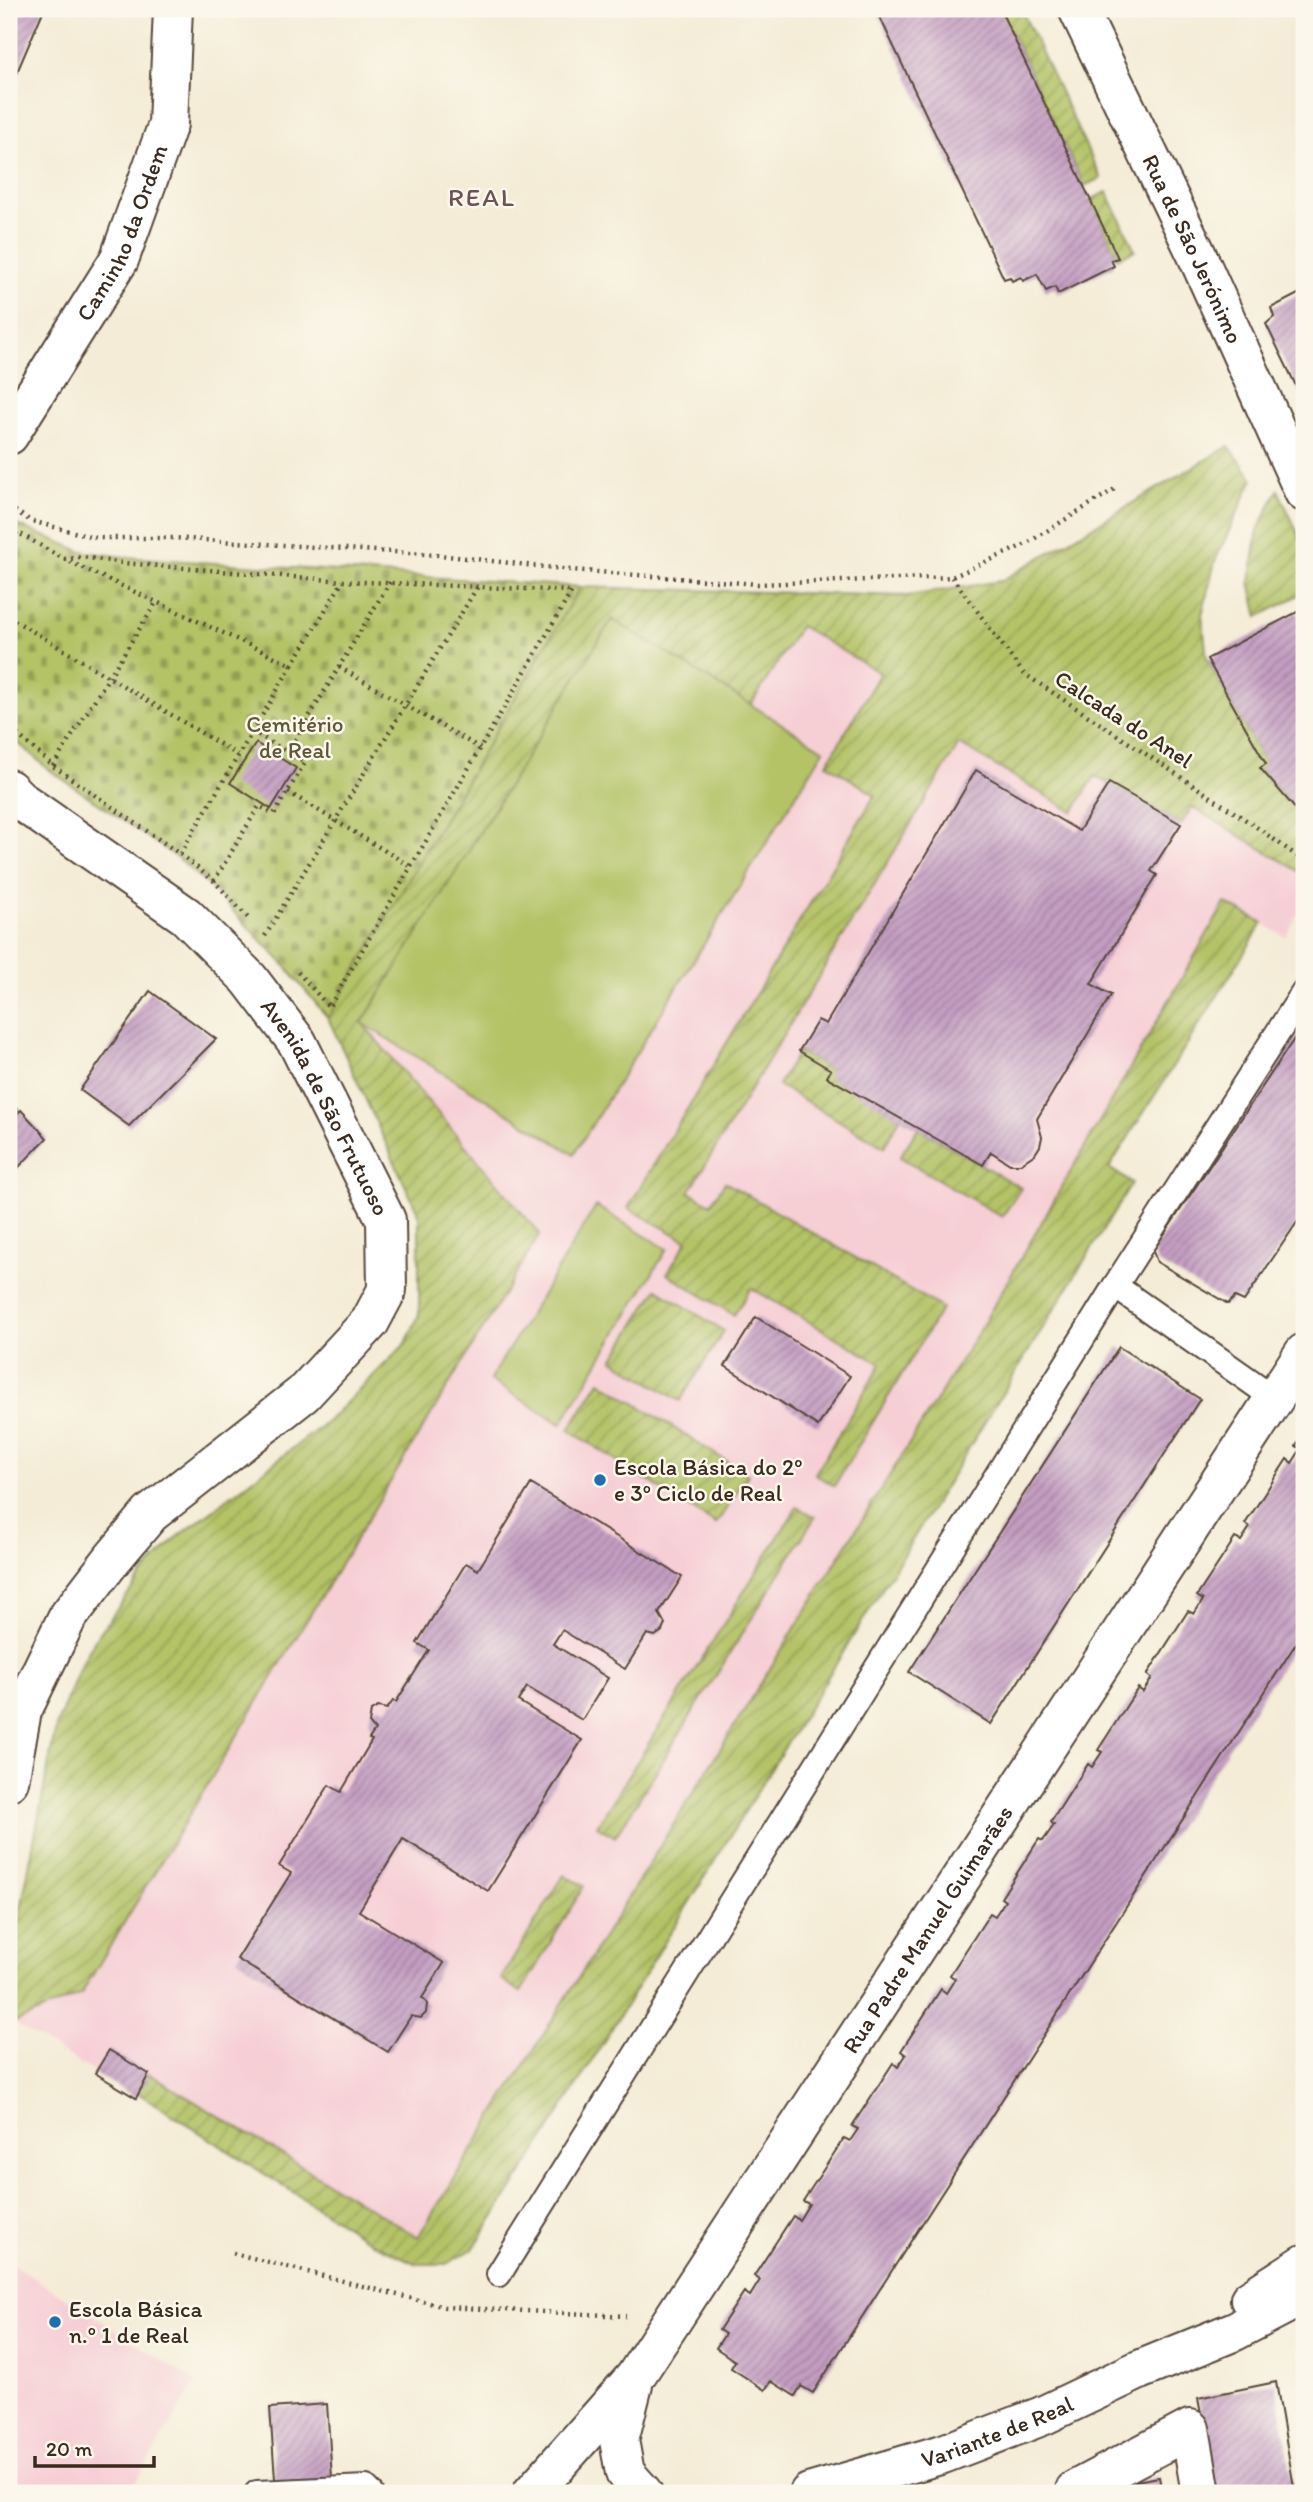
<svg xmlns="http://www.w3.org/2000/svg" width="1313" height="2502" font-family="Itim,sans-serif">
<defs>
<pattern id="cemetery-stones" width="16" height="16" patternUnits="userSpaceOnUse" patternTransform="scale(1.75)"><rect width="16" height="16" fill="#b3c366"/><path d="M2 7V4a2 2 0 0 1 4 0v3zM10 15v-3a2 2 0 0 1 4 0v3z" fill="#939f53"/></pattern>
<pattern id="garden-furrows" width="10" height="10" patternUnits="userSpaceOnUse" patternTransform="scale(1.75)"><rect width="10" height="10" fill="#b3c366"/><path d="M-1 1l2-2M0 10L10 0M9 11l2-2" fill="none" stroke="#939f53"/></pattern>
<pattern id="building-hatch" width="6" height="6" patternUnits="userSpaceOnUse" patternTransform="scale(1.75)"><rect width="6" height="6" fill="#c49ec2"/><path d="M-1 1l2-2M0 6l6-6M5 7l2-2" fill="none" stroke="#a0819d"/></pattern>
</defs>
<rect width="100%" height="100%" fill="#fbf7ec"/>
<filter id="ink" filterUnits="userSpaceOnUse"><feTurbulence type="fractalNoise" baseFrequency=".0143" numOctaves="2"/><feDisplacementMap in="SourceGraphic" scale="14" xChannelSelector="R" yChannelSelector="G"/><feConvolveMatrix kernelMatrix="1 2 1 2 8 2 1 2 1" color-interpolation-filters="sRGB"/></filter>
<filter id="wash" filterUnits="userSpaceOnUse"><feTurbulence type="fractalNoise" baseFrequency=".00686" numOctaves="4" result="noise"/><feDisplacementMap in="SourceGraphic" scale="28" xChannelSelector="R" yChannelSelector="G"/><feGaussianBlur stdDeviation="1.57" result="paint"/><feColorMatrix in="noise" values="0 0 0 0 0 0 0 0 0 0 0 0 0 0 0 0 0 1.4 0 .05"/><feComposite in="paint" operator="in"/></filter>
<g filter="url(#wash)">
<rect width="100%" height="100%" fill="#f4ecd6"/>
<!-- built -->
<g fill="#f6cfd5">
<path d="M 580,587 L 908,596 L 1304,874 L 1304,902 L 1286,937 L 1262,923 L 1109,1168 L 1132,1183 L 530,2161 L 473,2249 L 446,2264 L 417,2264 L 376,2245 L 138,2094 L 136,2098 L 14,2023 L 9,2011 L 9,1971 L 56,1726 L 81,1665 L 96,1638 L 142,1575 L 174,1540 L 328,1421 L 406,1343 L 419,1315 L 419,1215 L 328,1018 Z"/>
<path d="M 9,2262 L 196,2382 L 129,2493 L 9,2493 Z"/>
</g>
<!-- cemetery -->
<path fill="url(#cemetery-stones)" stroke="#777642" stroke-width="2" d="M 10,522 L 81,551 L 124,557 L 580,587 L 328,1018 L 281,961 L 211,888 L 178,858 L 48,769 L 9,735 Z"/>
<!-- garden -->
<g fill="url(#garden-furrows)" stroke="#777642" stroke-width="2">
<path d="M 1000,9 L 1021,9 L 1101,178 L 1084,186 Z"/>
<path d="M 1107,192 L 1135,250 L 1118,258 L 1090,200 Z"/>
<path d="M 1229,446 L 1253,479 L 1215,561 L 1202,615 L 1207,659 L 1266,764 L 1260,769 L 1304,819 L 1304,874 L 1192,807 L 1181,824 L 1095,776 L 1073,812 L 959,744 L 689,1192 L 711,1204 L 725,1182 L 942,1308 L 834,1486 L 815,1474 L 881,1364 L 751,1288 L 734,1315 L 667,1274 L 687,1241 L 628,1208 L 875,795 L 827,764 L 880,673 L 800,626 L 751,705 L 612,620 L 362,1023 L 540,1234 L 81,1994 L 14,2023 L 9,2011 L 9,1971 L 56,1726 L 81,1665 L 96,1638 L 142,1575 L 174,1540 L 328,1421 L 406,1343 L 419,1315 L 419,1215 L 328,1018 L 580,587 L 908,596 L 1001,581 Z"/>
<path d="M 1278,490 L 1304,546 L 1304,599 L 1301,594 L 1258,617 L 1250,582 L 1258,530 Z"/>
<path d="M 1225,903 L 1263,923 L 1109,1168 L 1132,1183 L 530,2161 L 473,2249 L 446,2264 L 417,2264 L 376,2245 L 138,2093 L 149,2074 L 418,2237 L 979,1331 Z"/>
<path d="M 799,1051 L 831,1070 L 900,1118 L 884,1147 L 778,1085 Z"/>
<path d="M 918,1128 L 1021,1188 L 1002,1217 L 900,1157 Z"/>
<path d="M 657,1289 L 724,1331 L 680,1401 L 613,1360 Z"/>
<path d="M 600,1381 L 748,1475 L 716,1524 L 569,1430 Z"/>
<path d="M 797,1507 L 815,1517 L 615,1837 L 597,1826 Z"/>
<path d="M 564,1875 L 584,1886 L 521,1992 L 501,1979 Z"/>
</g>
<!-- pitch -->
<g fill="#b3c366" stroke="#777642" stroke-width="2">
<path d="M 612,619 L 824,750 L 574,1154 L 362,1023 Z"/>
<path d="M 596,1206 L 667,1249 L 561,1424 L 490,1380 Z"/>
</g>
<g id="blocks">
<!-- building -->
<g fill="url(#building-hatch)">
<path d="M 9,9 L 44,9 L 9,91 Z"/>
<path d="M 876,9 L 1000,9 L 1118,258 L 1111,260 L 1114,266 L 1058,294 L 1055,287 L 1046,291 L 1037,274 L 1023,281 L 1021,277 L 1012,281 L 1010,277 L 1004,279 Z"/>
<path d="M 1304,291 L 1304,393 L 1300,394 L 1266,324 L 1274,317 L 1271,308 Z"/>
<path d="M 1297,612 L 1304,624 L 1304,819 L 1260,768 L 1266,764 L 1207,659 Z"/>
<path d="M 256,743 L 296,768 L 271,809 L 230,783 Z"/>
<path d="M 976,770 L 1079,831 L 1109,783 L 1181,824 L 1151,871 L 1157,875 L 1091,984 L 1111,995 L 1037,1119 L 1042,1137 L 1040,1146 L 1035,1154 L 1020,1164 L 1010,1164 L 991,1152 L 983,1165 L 827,1077 L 831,1070 L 799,1051 L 818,1020 L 826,1024 Z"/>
<path d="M 150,991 L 216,1039 L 129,1126 L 80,1090 Z"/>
<path d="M 1304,1024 L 1304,1212 L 1244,1301 L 1235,1297 L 1228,1304 L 1157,1262 L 1153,1251 Z"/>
<path d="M 9,1100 L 18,1110 L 9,1120 Z"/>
<path d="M 21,1110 L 47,1138 L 9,1177 L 9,1122 Z"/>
<path d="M 756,1317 L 850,1376 L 818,1426 L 725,1366 Z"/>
<path d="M 1119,1347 L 1200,1399 L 991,1724 L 909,1672 Z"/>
<path d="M 1304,1433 L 1304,1631 L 813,2393 L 801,2386 L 795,2396 L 771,2381 L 765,2390 L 731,2368 L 735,2361 L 716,2348 L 725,2334 L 719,2330 L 744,2292 L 750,2296 L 760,2280 L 754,2276 L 793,2216 L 799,2220 L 809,2204 L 803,2201 L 844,2138 L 850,2141 L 858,2129 L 852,2126 L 893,2063 L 898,2067 L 906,2055 L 901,2051 L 941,1989 L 946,1993 L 955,1979 L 950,1975 L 990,1913 L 995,1916 L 1005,1901 L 1001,1898 L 1039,1839 L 1043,1841 L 1054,1825 L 1051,1822 L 1088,1764 L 1092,1767 L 1102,1752 L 1098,1750 L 1138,1688 L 1143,1692 L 1152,1678 L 1147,1675 L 1188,1611 L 1194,1614 L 1203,1600 L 1197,1596 L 1235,1538 L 1241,1541 L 1250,1527 L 1245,1524 L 1287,1459 L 1292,1463 L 1301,1449 L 1296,1446 Z"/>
<path d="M 531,1484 L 682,1577 L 659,1613 L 665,1624 L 662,1631 L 655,1636 L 647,1634 L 625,1669 L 562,1630 L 553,1644 L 608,1678 L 582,1720 L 527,1687 L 518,1701 L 582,1740 L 488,1891 L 403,1839 L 359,1911 L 444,1963 L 422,1998 L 427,2003 L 426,2013 L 421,2018 L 411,2016 L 388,2052 L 237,1959 L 291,1873 L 279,1866 L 329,1785 L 341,1792 L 372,1740 L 369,1739 L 375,1730 L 369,1723 L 371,1711 L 378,1707 L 387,1709 L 393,1701 L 396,1702 L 429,1650 L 417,1643 L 466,1563 L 478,1570 Z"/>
<path d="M 109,2050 L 149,2074 L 136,2098 L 95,2073 Z"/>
<path d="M 1276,2382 L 1295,2493 L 1215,2493 L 1198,2398 Z"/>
<path d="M 327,2404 L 333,2493 L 276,2493 L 270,2408 Z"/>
<path d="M 1159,2477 L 1162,2493 L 1103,2493 L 1102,2487 Z"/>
</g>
</g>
</g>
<g filter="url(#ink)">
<use href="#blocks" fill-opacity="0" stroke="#57473a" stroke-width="2"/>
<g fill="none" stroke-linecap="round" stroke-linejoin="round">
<!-- lane casing -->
<g stroke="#57473a" stroke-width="28">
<g id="lane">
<path d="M 1274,1398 L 1115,1286 L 1304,992"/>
<path d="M 499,2274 L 1115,1286"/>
<path d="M 257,2493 L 366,2488 L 371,2493"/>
</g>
</g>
<!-- street casing -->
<g stroke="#57473a" stroke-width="42">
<g id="street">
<path id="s1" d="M 1078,9 L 1196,253 L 1304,492"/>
<path id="s2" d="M 9,435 L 119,260 L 168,124 L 173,9"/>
<path id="s3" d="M 9,789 L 21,801 L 186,916 L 249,979 L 297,1042 L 386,1220 L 387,1290 L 370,1322 L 303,1394 L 150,1514 L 113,1558 L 67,1618 L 22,1711 L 9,1781"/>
<path d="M 633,2385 L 619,2440 L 625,2473 L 643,2493"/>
<path id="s4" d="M 532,2493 L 635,2377 L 1304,1353"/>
<path d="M 1075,2493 L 1075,2490 L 1190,2429 L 1201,2493"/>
</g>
</g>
<!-- primary casing -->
<g stroke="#57473a" stroke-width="42">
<g id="primary">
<path d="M 1250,2299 L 1304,2264"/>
<path id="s5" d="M 809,2493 L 943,2454 L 1042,2416 L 1139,2370 L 1235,2331 L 1304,2295"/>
</g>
</g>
<!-- path -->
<g stroke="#57473a" stroke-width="4.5" stroke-dasharray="2 5" stroke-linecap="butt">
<path d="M 9,507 L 31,521 L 97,538 L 173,538 L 440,555 L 571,570 L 757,584 L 952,577 L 1024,545 L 1118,487"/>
<path d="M 9,546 L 17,532 L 64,559 L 292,665 L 180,854 L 53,766 L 9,727"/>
<path d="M 64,559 L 81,557 L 123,563 L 343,581 L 572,591 L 329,1007 L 295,969"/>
<path d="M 952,577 L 1023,673 L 1255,826 L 1304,861"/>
<path d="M 9,617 L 238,755"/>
<path d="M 292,665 L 343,581"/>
<path d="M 339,667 L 480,748"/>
<path d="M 288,752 L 390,582"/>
<path d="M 53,766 L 157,601"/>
<path d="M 288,792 L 410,866"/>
<path d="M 180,854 L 214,881 L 251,921"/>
<path d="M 214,881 L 259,806 L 274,814 L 305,763 L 252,731"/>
<path d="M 265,936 L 478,586"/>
<path d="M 233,2253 L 445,2307 L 626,2316"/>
</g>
<!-- lane -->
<use href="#lane" stroke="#fff" stroke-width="24"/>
<!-- street -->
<use href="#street" stroke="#fff" stroke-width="38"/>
<!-- primary -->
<use href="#primary" stroke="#fff" stroke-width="38"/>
</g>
</g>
<!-- markers -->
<g fill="#1f6fb2" stroke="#fbf7ec" stroke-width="2.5">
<circle cx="600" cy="1480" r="7"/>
<circle cx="55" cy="2322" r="7"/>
</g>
<g text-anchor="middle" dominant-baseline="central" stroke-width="5" stroke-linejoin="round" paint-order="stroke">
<!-- street labels -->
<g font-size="23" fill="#3b2a1e" stroke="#fbf7ec">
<text stroke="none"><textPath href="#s2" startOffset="233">Caminho da Ordem</textPath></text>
<text stroke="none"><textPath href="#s1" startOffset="266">Rua de São Jerónimo</textPath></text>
<text transform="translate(1124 719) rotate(33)">Calcada do Anel</text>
<text stroke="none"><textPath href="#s3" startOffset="457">Avenida de São Frutuoso</textPath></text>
<text stroke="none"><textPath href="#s4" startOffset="690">Rua Padre Manuel Guimarães</textPath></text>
<text stroke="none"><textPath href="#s5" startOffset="198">Variante de Real</textPath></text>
</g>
<!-- park labels -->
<g font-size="23" fill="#5f5834" stroke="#fbf7ec">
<text x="295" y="724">Cemitério<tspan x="295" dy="26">de Real</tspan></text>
</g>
<!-- poi labels -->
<g font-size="23" fill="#3b2a1e" stroke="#fbf7ec" text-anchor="start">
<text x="614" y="1467">Escola Básica do 2º<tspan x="614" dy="26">e 3º Ciclo de Real</tspan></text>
<text x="69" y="2309">Escola Básica<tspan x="69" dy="26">n.º 1 de Real</tspan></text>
</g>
<!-- quarter labels -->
<g font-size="26" letter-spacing="2" fill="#6b5357" stroke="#fbf7ec">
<text x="482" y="197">REAL</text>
</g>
</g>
<!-- margin -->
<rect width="1313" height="2502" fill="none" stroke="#fbf7ec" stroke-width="35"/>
<!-- scale -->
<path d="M35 2456v10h119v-10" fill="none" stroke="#3b2a1e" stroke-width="3.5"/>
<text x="46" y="2456" font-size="21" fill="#3b2a1e" stroke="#fbf7ec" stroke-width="5" paint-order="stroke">20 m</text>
</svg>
